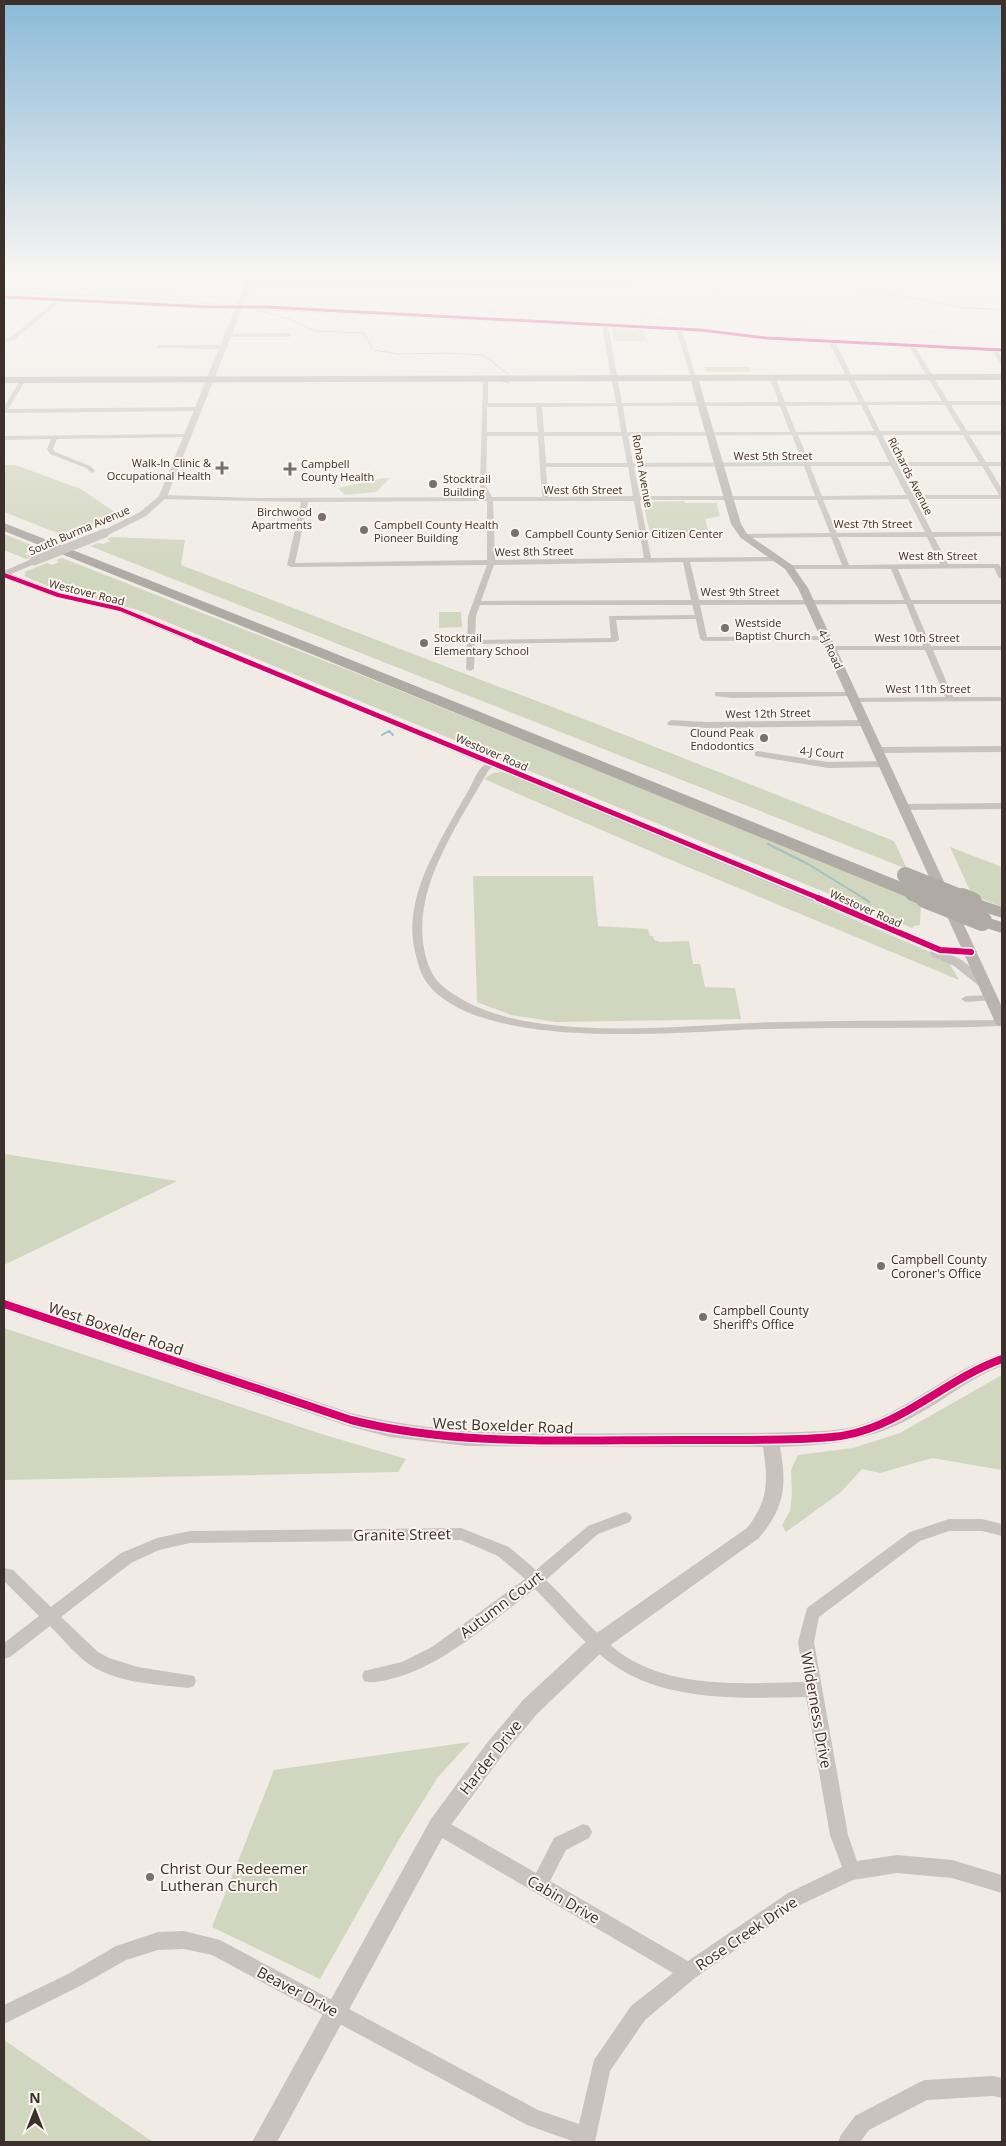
<svg xmlns="http://www.w3.org/2000/svg" width="1006" height="2146" font-family="'Open Sans',sans-serif">
<rect width="100%" height="100%" fill="#f0ebe5"/>
<!-- green -->
<g fill="#d1d6bf">
<path d="M 260,273 L 371,273 L 369,280 L 257,280 Z"/>
<path d="M 565,273 L 650,273 L 652,280 L 566,280 Z"/>
<path d="M 614,328 L 644,329 L 647,341 L 614,341 L 611,329 Z"/>
<path d="M 704,367 L 749,367 L 751,372 L 706,372 Z"/>
<path d="M 4,465 L 15,465 L 81,489 L 122,517 L 73,539 L 4,512 Z"/>
<path d="M 383,478 L 390,478 L 376,492 L 345,495 L 338,488 Z"/>
<path d="M 684,501 L 685,503 L 717,503 L 720,516 L 705,519 L 709,533 L 718,538 L 651,538 L 643,502 Z"/>
<path d="M 4,534 L 46,551 C 39,553 32,551 24,553 L 31,557 L 26,559 L 4,550 Z"/>
<path d="M 111,537 L 185,540 L 181,565 L 607,728 L 894,841 L 907,869 L 90,546 L 98,543 L 103,544 L 110,541 L 107,539 Z"/>
<path d="M 62,558 L 361,675 L 921,901 L 920,925 L 914,926 L 912,928 L 138,610 L 50,587 L 24,576 L 26,573 L 24,572 L 47,563 L 52,565 L 59,562 L 56,560 Z"/>
<path d="M 439,612 L 461,612 L 462,627 L 439,628 Z"/>
<path d="M 500,772 L 510,774 L 947,959 L 959,980 L 671,860 L 484,779 L 493,773 Z"/>
<path d="M 950,847 L 1002,867 L 1002,907 L 972,895 Z"/>
<path d="M 473,876 L 593,876 L 598,926 L 648,929 L 650,936 L 653,936 L 654,940 L 660,942 L 689,941 L 693,964 L 700,964 L 705,987 L 735,988 L 741,1019 L 556,1022 L 511,1015 L 477,1002 Z"/>
<path d="M 4,1154 L 177,1181 L 4,1265 Z"/>
<path d="M 4,1328 L 318,1433 L 406,1459 L 398,1472 L 4,1480 Z"/>
<path d="M 1002,1375 L 1002,1470 L 932,1458 L 880,1473 L 862,1469 L 841,1492 L 786,1532 L 782,1525 L 790,1511 L 792,1494 L 791,1470 L 798,1455 L 853,1448 L 900,1433 Z"/>
<path d="M 470,1742 L 438,1777 L 398,1841 L 320,1979 L 212,1927 L 274,1770 Z"/>
<path d="M 4,2040 L 153,2142 L 4,2142 Z"/>
</g>
<g fill="none" stroke-linecap="round" stroke-linejoin="round">
<!-- stream-far2 -->
<g stroke="#a1c2c1" stroke-width="1">
<path d="M 782,273 L 963,308 L 1002,309"/>
<path d="M 4,280 L 35,273"/>
<path d="M 712,282 L 713,273"/>
<path d="M 4,292 L 186,300 L 222,305"/>
<path d="M 253,309 L 289,319 L 315,331 L 364,333 L 372,348"/>
<path d="M 374,350 L 398,354 L 448,353 L 483,355 L 508,374"/>
<path d="M 501,381 L 510,383"/>
</g>
<!-- stream-far1 -->
<g stroke="#a1c2c1" stroke-width="2">
<path d="M 382,735 L 389,731 L 393,735"/>
<path d="M 768,844 L 808,864 L 865,899"/>
</g>
<!-- stream -->
<path stroke="#a1c2c1" stroke-width="2.5" d="M 863,898 L 869,902"/>
<!-- minor -->
<g fill="#c9c3be" fill-rule="evenodd">
<path d="M 532,279 L 595,281 L 667,279 L 670,281 L 595,285 L 532,283 L 249,284 L 246,282 L 249,280 Z"/>
<path d="M 996,280 L 1002,281 L 1002,283 L 994,283 Z"/>
<path d="M 57,299 L 62,300 L 15,339 L 4,343 L 4,339 L 11,337 Z"/>
<path d="M 605,324 L 608,326 L 622,403 L 779,402 L 769,377 L 772,375 L 775,377 L 785,402 L 859,402 L 829,342 L 832,340 L 835,342 L 865,402 L 942,401 L 908,345 L 911,343 L 914,345 L 948,401 L 1002,401 L 1002,405 L 951,405 L 967,431 L 1002,431 L 1002,435 L 969,435 L 986,462 L 1002,462 L 1002,466 L 988,466 L 1002,489 L 1002,499 L 915,499 L 932,532 L 1002,532 L 1002,536 L 934,537 L 948,564 L 999,564 L 1002,570 L 1002,578 L 999,578 L 994,568 L 898,569 L 911,600 L 1002,600 L 1002,604 L 913,604 L 931,646 L 1002,646 L 1002,650 L 933,650 L 953,697 L 1002,697 L 1002,701 L 852,702 L 852,698 L 855,698 L 945,697 L 925,650 L 831,650 L 827,648 L 831,646 L 923,646 L 906,604 L 700,605 L 707,637 L 826,636 L 830,638 L 826,640 L 704,641 L 700,639 L 696,619 L 616,620 L 619,640 L 615,642 L 475,644 L 474,669 L 470,671 L 466,669 L 468,616 L 487,565 L 291,567 L 287,565 L 301,502 L 163,499 L 160,497 L 163,495 L 258,498 L 485,497 L 480,486 L 483,377 L 488,378 L 488,403 L 616,403 L 602,326 ZM 861,405 L 874,431 L 796,432 L 786,406 ZM 867,405 L 945,405 L 961,431 L 880,431 ZM 617,406 L 621,432 L 544,432 L 542,407 ZM 623,406 L 780,406 L 790,432 L 627,432 ZM 487,407 L 536,407 L 538,432 L 487,432 ZM 792,435 L 802,462 L 633,463 L 628,436 ZM 798,435 L 876,435 L 889,462 L 809,462 ZM 882,435 L 963,435 L 979,462 L 896,462 ZM 487,436 L 538,436 L 542,497 L 492,497 L 486,486 ZM 544,436 L 622,436 L 627,463 L 546,463 ZM 804,466 L 815,496 L 640,496 L 634,467 ZM 810,466 L 891,466 L 906,495 L 822,496 ZM 898,466 L 982,466 L 999,495 L 913,495 ZM 546,467 L 628,467 L 633,496 L 548,497 ZM 908,499 L 925,532 L 837,533 L 823,500 ZM 640,500 L 817,500 L 830,533 L 744,534 L 740,536 L 744,538 L 831,537 L 842,565 L 789,565 L 785,567 L 789,569 L 891,569 L 904,600 L 699,600 L 690,562 L 777,561 L 781,559 L 777,557 L 651,558 ZM 487,501 L 487,560 L 295,563 L 308,502 ZM 493,501 L 634,501 L 644,558 L 495,560 ZM 838,537 L 927,537 L 940,564 L 849,565 ZM 683,562 L 691,600 L 481,601 L 494,565 ZM 480,605 L 692,605 L 695,615 L 609,616 L 611,638 L 475,640 L 476,616 Z"/>
<path d="M 679,327 L 682,329 L 696,379 L 691,378 L 676,329 Z"/>
<path d="M 228,334 L 289,333 L 292,335 L 289,337 L 226,337 Z"/>
<path d="M 158,345 L 223,345 L 226,347 L 223,349 L 156,348 Z"/>
<path d="M 991,348 L 995,348 L 1002,358 L 1002,364 L 1000,363 Z"/>
<path d="M 23,378 L 26,380 L 8,409 L 198,407 L 201,409 L 198,411 L 4,413 L 4,407 L 20,380 Z"/>
<path d="M 187,434 L 190,436 L 189,437 L 57,439 L 53,449 L 55,452 L 90,466 L 95,471 L 92,473 L 86,468 L 50,454 L 47,449 L 51,439 L 4,440 L 4,436 Z"/>
<path d="M 715,692 L 852,692 L 856,694 L 852,696 L 732,698 L 715,696 Z"/>
<path d="M 671,720 L 706,722 L 865,720 L 869,723 L 865,726 L 706,728 L 668,725 L 667,723 Z"/>
<path d="M 1002,746 L 1002,752 L 878,753 L 874,750 L 878,747 Z"/>
<path d="M 758,751 L 828,762 L 884,761 L 888,764 L 884,767 L 828,768 L 755,756 L 755,752 Z"/>
<path d="M 492,760 L 496,763 L 488,771 C 456,829 402,900 430,969 C 435,981 445,989 455,995 C 533,1047 692,1023 784,1022 C 857,1020 929,1021 1002,1020 L 1002,1026 C 924,1029 846,1027 767,1029 C 686,1031 481,1054 427,983 C 420,973 418,963 415,952 C 407,919 418,884 433,855 C 443,834 455,813 467,793 C 472,785 475,774 482,767 C 485,764 488,762 492,760 Z"/>
<path d="M 1002,803 L 1002,809 L 904,810 L 899,807 L 904,804 Z"/>
<path d="M 991,995 L 995,996 L 996,998 L 995,1000 L 966,1002 L 961,999 L 966,996 Z"/>
<path d="M 625,1512 L 630,1514 L 632,1518 L 630,1522 L 598,1534 L 546,1580 C 570,1603 592,1631 619,1652 C 671,1690 744,1683 804,1682 L 798,1642 L 807,1608 L 910,1532 L 949,1519 L 982,1519 L 1002,1524 L 1002,1536 L 982,1531 L 949,1531 L 920,1541 L 819,1617 L 814,1642 L 848,1835 L 857,1861 L 897,1855 L 952,1860 L 1002,1875 L 1002,1893 L 952,1878 L 897,1873 L 853,1880 L 800,1905 L 695,1978 L 645,2020 L 610,2071 L 595,2142 L 575,2142 L 527,2125 L 212,1955 L 184,1949 L 158,1950 L 126,1960 L 80,1986 L 4,2024 L 4,2005 L 68,1974 L 116,1946 L 158,1932 L 184,1931 L 220,1940 L 538,2110 L 579,2124 L 594,2060 L 631,2006 L 673,1973 L 432,1832 L 429,1826 L 432,1820 L 438,1818 L 444,1820 L 536,1873 L 554,1838 L 583,1824 L 589,1826 L 592,1832 L 589,1838 L 566,1850 L 550,1881 L 688,1961 L 788,1893 L 842,1867 L 830,1835 L 806,1697 C 741,1698 663,1703 608,1661 C 581,1641 559,1613 535,1589 C 490,1622 442,1668 387,1680 C 379,1681 372,1684 364,1681 L 362,1676 L 364,1671 L 402,1662 L 432,1647 L 525,1579 L 498,1556 L 461,1540 L 190,1543 L 159,1550 L 131,1563 L 61,1617 L 98,1652 L 109,1658 L 138,1667 L 194,1676 L 196,1681 L 194,1686 L 188,1688 C 155,1684 113,1683 86,1662 C 73,1652 62,1638 50,1626 L 10,1657 L 4,1659 L 4,1643 L 39,1616 L 4,1581 L 4,1568 L 13,1570 L 51,1607 L 121,1553 L 157,1538 L 190,1531 L 461,1528 L 509,1547 L 536,1570 L 588,1526 Z"/>
<path d="M 993,2076 L 1002,2078 L 1002,2098 L 993,2096 L 927,2100 L 869,2130 L 860,2142 L 838,2142 L 841,2135 L 855,2116 L 918,2083 L 925,2080 Z"/>
</g>
<!-- tertiary -->
<g fill="#c9c3be" fill-rule="evenodd">
<path d="M 250,273 L 256,273 L 243,305 L 700,328 L 767,336 L 1002,348 L 1002,352 L 767,340 L 700,332 L 242,309 L 167,497 L 146,516 L 108,535 L 102,535 L 102,531 L 140,512 L 159,496 L 235,309 L 4,299 L 4,295 L 237,305 Z"/>
<path d="M 34,558 L 38,561 L 37,563 L 11,574 L 61,593 L 123,607 L 942,946 L 975,949 L 977,952 L 971,956 L 949,954 L 962,960 L 989,982 L 983,986 L 978,985 L 954,966 L 932,956 L 930,953 L 931,951 L 117,611 L 55,597 L 4,578 L 4,571 Z"/>
<path d="M 4,1298 L 351,1413 C 462,1441 581,1432 694,1433 C 729,1433 763,1433 797,1432 C 818,1431 840,1431 861,1425 C 912,1408 951,1369 1002,1353 L 1002,1366 C 972,1377 947,1398 920,1413 C 872,1441 833,1445 780,1447 C 787,1485 785,1507 759,1538 L 605,1649 L 537,1714 L 501,1757 L 445,1833 L 277,2142 L 252,2142 L 431,1819 L 487,1743 L 523,1700 L 591,1637 L 747,1528 C 769,1500 768,1481 763,1447 L 467,1446 L 390,1437 L 351,1427 L 4,1310 Z"/>
</g>
<!-- secondary -->
<path fill="#bab3ae" fill-rule="evenodd" d="M 691,376 L 698,378 L 741,524 L 747,534 L 792,565 L 808,588 L 1002,1007 L 1002,1026 L 997,1025 L 995,1022 L 798,588 L 785,569 L 741,538 L 731,524 L 690,378 Z"/>
<!-- primary -->
<path fill="#b8b1ad" fill-rule="evenodd" d="M 1002,374 L 1002,380 L 4,383 L 4,377 Z"/>
<!-- motorway -->
<g fill="#afaaa4" fill-rule="evenodd">
<path d="M 4,523 L 324,649 L 919,889 L 922,893 L 919,897 L 913,898 L 907,897 L 314,655 L 4,531 Z"/>
<path d="M 972,897 L 1002,907 L 1002,918 L 966,906 L 963,902 L 966,898 Z"/>
<path d="M 982,916 L 1002,922 L 1002,933 L 976,925 L 973,921 L 976,917 Z"/>
</g>
<!-- rail -->
<g stroke="#b1aca8" stroke-width="1" stroke-dasharray="0.5 2" stroke-linecap="butt">
<path d="M 4,288 L 1002,336"/>
<path d="M 638,313 C 667,311 703,310 724,286"/>
</g>
<!-- tertiary-bridge -->
<path stroke="#c9c3be" stroke-width="9" d="M 34,561 L 105,533"/>
<!-- motorway-bridge-far1 -->
<g stroke="#afaaa4" stroke-width="16">
<path d="M 905,875 L 965,899"/>
<path d="M 913,893 L 928,899"/>
</g>
<!-- motorway-bridge -->
<g stroke="#afaaa4" stroke-width="20">
<path d="M 925,898 L 982,921"/>
<path d="M 962,898 L 972,902"/>
</g>
<!-- cycleway-far4 casing -->
<g stroke="#fbf5ee" stroke-width="4.5">
<path id="cycleway-far4" d="M 4,297 L 210,307 L 266,307 L 700,330 L 767,338 L 1002,350"/>
</g>
<!-- cycleway-far3 casing -->
<g stroke="#fbf5ee" stroke-width="5.5">
<path id="cycleway-far3" d="M 4,575 L 58,595 L 120,609 L 198,641"/>
</g>
<!-- cycleway-far2 casing -->
<g stroke="#fbf5ee" stroke-width="8">
<path id="cycleway-far2" d="M 195,640 L 821,899"/>
</g>
<!-- cycleway-far1 casing -->
<g stroke="#fbf5ee" stroke-width="9">
<path id="cycleway-far1" d="M 818,898 L 940,950 L 971,952"/>
</g>
<!-- cycleway casing -->
<g stroke="#fbf5ee" stroke-width="11">
<path id="cycleway" d="M 4,1304 L 351,1420 C 461,1448 583,1439 696,1440 C 730,1440 764,1440 798,1439 C 819,1438 841,1438 862,1431 C 913,1415 952,1377 1002,1359"/>
</g>
<!-- cycleway-far4 -->
<use href="#cycleway-far4" stroke="#d6006c" stroke-width="3"/>
<!-- cycleway-far3 -->
<use href="#cycleway-far3" stroke="#d6006c" stroke-width="4"/>
<!-- cycleway-far2 -->
<use href="#cycleway-far2" stroke="#d6006c" stroke-width="5"/>
<!-- cycleway-far1 -->
<use href="#cycleway-far1" stroke="#d6006c" stroke-width="6"/>
<!-- cycleway -->
<use href="#cycleway" stroke="#d6006c" stroke-width="8"/>
</g>
<!-- sky -->
<linearGradient id="sky" x2="0" y2="1"><stop stop-color="#8bbad8"/><stop offset="0.48" stop-color="#f8f6f3"/><stop offset="1" stop-color="#f8f6f3" stop-opacity="0"/></linearGradient>
<rect width="1006" height="573" fill="url(#sky)"/>
<!-- markers -->
<g fill="#7a716c" stroke="#fbf5ee" stroke-width="2">
<path d="M219.5 460.5h5v5h5v5h-5v5h-5v-5h-5v-5h5z"/>
<path d="M287.5 461.5h5v5h5v5h-5v5h-5v-5h-5v-5h5z"/>
<circle cx="433" cy="484" r="5"/>
<circle cx="322" cy="517" r="5"/>
<circle cx="364" cy="530" r="5"/>
<circle cx="515" cy="533" r="5"/>
<circle cx="725" cy="628" r="5"/>
<circle cx="424" cy="643" r="5"/>
<circle cx="764" cy="738" r="5"/>
<circle cx="881" cy="1266" r="5"/>
<circle cx="703" cy="1317" r="5"/>
<circle cx="150" cy="1877" r="5"/>
</g>
<g text-anchor="middle" dominant-baseline="central" stroke-width="4" stroke-linejoin="round" paint-order="stroke">
<!-- far-street labels -->
<g font-size="11" fill="#3b302b" stroke="#fbf5ee">
<text x="773" y="455">West 5th Street</text>
<text transform="translate(643 471) rotate(80)">Rohan Avenue</text>
<text transform="translate(911 476) rotate(63)">Richards Avenue</text>
<text x="583" y="489">West 6th Street</text>
<text x="873" y="523">West 7th Street</text>
<text transform="translate(79 530) rotate(-23)">South Burma Avenue</text>
<text transform="translate(534 551) rotate(-1)">West 8th Street</text>
<text x="938" y="555">West 8th Street</text>
<text x="740" y="591">West 9th Street</text>
<text transform="translate(87 592) rotate(14)">Westover Road</text>
<text x="917" y="637">West 10th Street</text>
<text transform="translate(831 649) rotate(65)">4-J Road</text>
<text x="928" y="688">West 11th Street</text>
<text transform="translate(768 713) rotate(-1)">West 12th Street</text>
<text transform="translate(492 752) rotate(23)">Westover Road</text>
<text transform="translate(822 752) rotate(5)">4-J Court</text>
<text transform="translate(866 908) rotate(24)">Westover Road</text>
</g>
<!-- far-poi labels -->
<g font-size="11" fill="#3b302b" stroke="#fbf5ee" text-anchor="start">
<text x="211" y="462" text-anchor="end">Walk-In Clinic &amp;<tspan x="211" dy="13">Occupational Health</tspan></text>
<text x="301" y="463">Campbell<tspan x="301" dy="13">County Health</tspan></text>
<text x="443" y="478">Stocktrail<tspan x="443" dy="13">Building</tspan></text>
<text x="312" y="511" text-anchor="end">Birchwood<tspan x="312" dy="13">Apartments</tspan></text>
<text x="374" y="524">Campbell County Health<tspan x="374" dy="13">Pioneer Building</tspan></text>
<text x="525" y="533">Campbell County Senior Citizen Center</text>
<text x="735" y="622">Westside<tspan x="735" dy="13">Baptist Church</tspan></text>
<text x="434" y="637">Stocktrail<tspan x="434" dy="13">Elementary School</tspan></text>
<text x="754" y="732" text-anchor="end">Clound Peak<tspan x="754" dy="13">Endodontics</tspan></text>
</g>
<!-- poi labels -->
<g font-size="12" fill="#3b302b" stroke="#fbf5ee" text-anchor="start">
<text x="891" y="1259">Campbell County<tspan x="891" dy="14">Coroner's Office</tspan></text>
<text x="713" y="1310">Campbell County<tspan x="713" dy="14">Sheriff's Office</tspan></text>
</g>
<!-- near-street labels -->
<g font-size="15" fill="#3b302b" stroke="#fbf5ee">
<text transform="translate(116 1328) rotate(18)">West Boxelder Road</text>
<text transform="translate(503 1425) rotate(2)">West Boxelder Road</text>
<text transform="translate(402 1534) rotate(-1)">Granite Street</text>
<text transform="translate(501 1604) rotate(-37)">Autumn Court</text>
<text transform="translate(817 1710) rotate(80)">Wilderness Drive</text>
<text transform="translate(490 1757) rotate(-52)">Harder Drive</text>
<text transform="translate(564 1899) rotate(30)">Cabin Drive</text>
<text transform="translate(746 1933) rotate(-34)">Rose Creek Drive</text>
<text transform="translate(298 1991) rotate(28)">Beaver Drive</text>
</g>
<!-- near-poi labels -->
<g font-size="15" fill="#3b302b" stroke="#fbf5ee" text-anchor="start">
<text x="160" y="1868">Christ Our Redeemer<tspan x="160" dy="17">Lutheran Church</tspan></text>
</g>
</g>
<!-- border -->
<rect width="1006" height="2146" fill="none" stroke="#3b302b" stroke-width="10"/>
<!-- north arrow -->
<g transform="translate(35 2111)" stroke="#fbf5ee" stroke-width="4" paint-order="stroke">
<path d="M0-4L9 19L0 12L-9 19Z" fill="#3b302b"/>
<text y="-8" font-size="14" font-weight="bold" text-anchor="middle" fill="#3b302b">N</text>
</g>
</svg>
